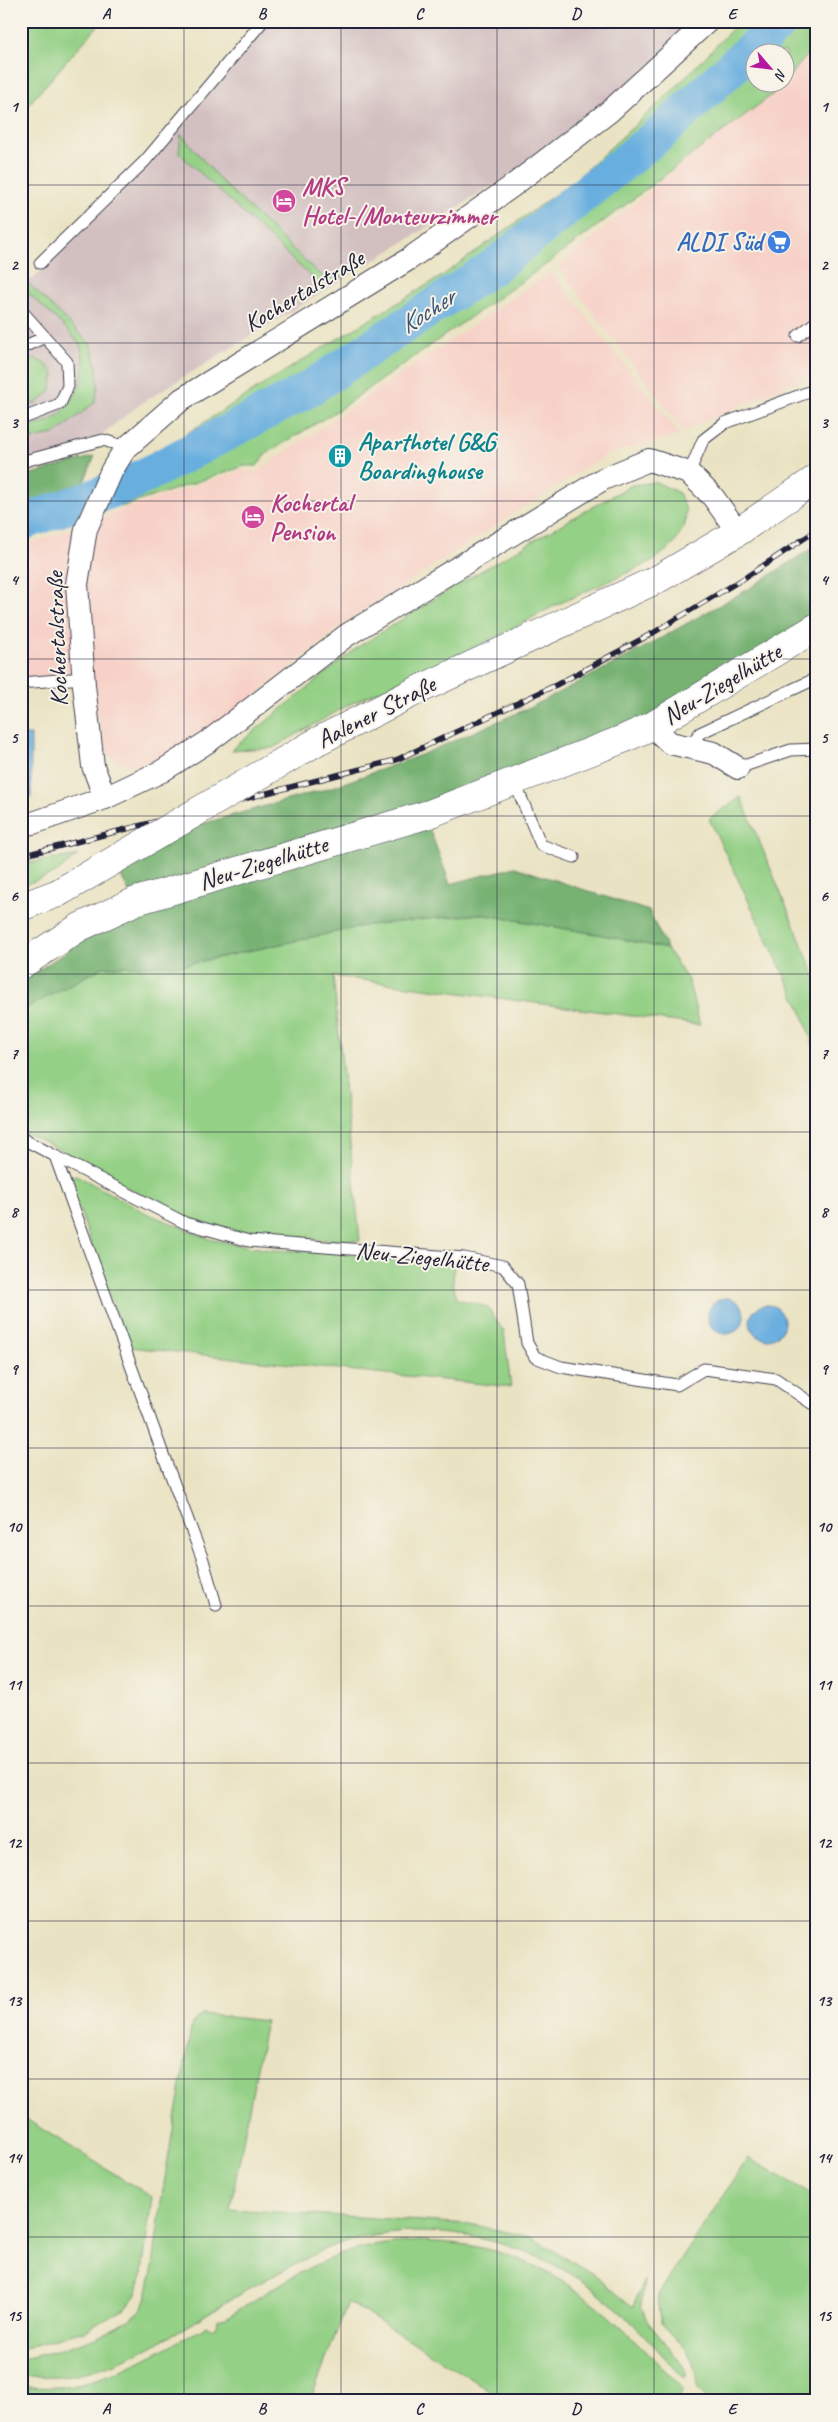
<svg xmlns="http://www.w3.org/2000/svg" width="838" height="2422" font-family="Caveat,sans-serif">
<rect width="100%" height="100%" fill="#f7f3e8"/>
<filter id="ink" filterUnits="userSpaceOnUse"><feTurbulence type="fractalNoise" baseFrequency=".02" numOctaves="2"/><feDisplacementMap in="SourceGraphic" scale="10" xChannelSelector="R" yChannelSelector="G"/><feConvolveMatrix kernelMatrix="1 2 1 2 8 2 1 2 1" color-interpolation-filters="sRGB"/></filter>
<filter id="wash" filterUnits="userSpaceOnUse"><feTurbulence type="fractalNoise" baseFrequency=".0096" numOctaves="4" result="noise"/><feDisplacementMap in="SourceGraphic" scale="20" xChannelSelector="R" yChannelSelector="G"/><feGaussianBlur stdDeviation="1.12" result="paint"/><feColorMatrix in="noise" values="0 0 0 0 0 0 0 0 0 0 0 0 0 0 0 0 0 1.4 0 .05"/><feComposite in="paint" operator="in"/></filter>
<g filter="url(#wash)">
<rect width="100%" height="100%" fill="#eae3c3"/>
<!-- built -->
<g fill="#f7d1c7">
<path d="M 817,34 L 817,372 L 684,431 L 558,267 L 762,98 L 775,83 L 786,82 L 786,70 Z"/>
<path d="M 551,272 L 681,435 L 607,454 L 350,619 L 206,735 L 159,758 L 133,766 L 117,762 L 106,750 L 89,675 L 21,679 L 21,547 L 121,510 L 243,470 L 256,472 Z"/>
</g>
<!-- industrial -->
<path fill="#d2bfc0" d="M 267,21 L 696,21 L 606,105 L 528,163 L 402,243 L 143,402 L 68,461 L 21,474 L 21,274 L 32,280 L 150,164 Z"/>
<!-- green -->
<g fill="#94d086" stroke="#5b7960">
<path d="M 21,21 L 102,21 L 21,113 Z"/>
<path d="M 740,21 L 817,21 L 817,44 L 786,80 L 786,52 L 756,52 L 756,82 L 783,83 L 773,94 L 548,263 L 338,410 L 266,454 L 257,466 L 245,466 L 121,507 L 126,492 L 159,451 L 301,361 L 442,276 L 575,180 L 671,92 Z"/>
<path d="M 181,134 L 221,181 L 317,272 L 328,279 L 358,263 L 358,267 L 323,288 L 179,153 Z"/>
<path d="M 21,276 L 91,345 L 97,366 L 98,386 L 95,402 L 57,433 L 21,443 L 21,428 C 31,425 46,424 54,418 C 77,404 91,369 79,344 C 74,334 32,297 21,287 Z"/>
<path d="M 34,358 L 46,364 L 54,374 L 50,392 L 35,404 L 21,397 L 21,362 Z"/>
<path d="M 656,482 L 679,493 L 686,510 L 685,525 L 674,544 L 653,561 L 554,606 L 491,640 L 350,704 L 273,748 L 231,750 L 358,647 L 455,586 L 583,512 L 632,485 Z"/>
<path d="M 741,797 L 817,981 L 817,1056 L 801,1010 L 709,819 Z"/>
<path d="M 78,855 L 56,873 L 21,886 L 21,864 Z"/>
<path d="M 480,914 L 602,935 L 667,949 L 688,980 L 700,1025 L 333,976 L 360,1241 C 308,1238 250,1242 201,1223 C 138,1199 83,1157 21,1131 L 21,1011 L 103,967 L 184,965 L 368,925 Z"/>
<path d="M 76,1175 L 144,1212 L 212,1240 L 271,1250 L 328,1252 L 454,1264 L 453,1284 L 457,1299 L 487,1307 L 504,1332 L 511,1387 L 128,1347 L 68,1178 Z"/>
<path d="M 202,2014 L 266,2021 L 230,2209 L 469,2224 L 531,2237 L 593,2274 L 633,2307 L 644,2280 L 641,2305 L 647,2321 L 685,2368 L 685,2379 C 657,2350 631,2318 599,2293 C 525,2236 420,2215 331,2247 C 320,2250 310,2257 300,2262 C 280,2272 260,2282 240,2294 C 192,2322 127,2368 70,2375 C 54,2377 37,2376 21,2376 L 21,2359 C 54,2353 116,2334 140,2311 C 153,2297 158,2217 162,2196 C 171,2138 182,2081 192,2023 Z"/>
<path d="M 21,2116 L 152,2197 L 141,2281 L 135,2296 L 125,2309 L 84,2331 L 21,2349 Z"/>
<path d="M 748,2158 L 817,2197 L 817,2401 L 710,2401 L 698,2389 L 693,2362 L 685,2348 L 661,2323 L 658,2295 Z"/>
<path d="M 420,2241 C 439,2242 459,2243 477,2247 C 568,2265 621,2327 684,2389 L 677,2401 L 506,2401 L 348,2302 L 310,2401 L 21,2401 L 21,2387 C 34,2387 48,2388 60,2387 C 114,2380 160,2351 206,2326 L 211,2329 L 216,2326 L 217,2320 L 225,2318 C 267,2293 311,2261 359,2249 C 379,2244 399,2242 420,2241 Z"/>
</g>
<!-- forest -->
<g fill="#77b273" stroke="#4c6a57">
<path d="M 95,456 L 68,519 L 21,536 L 21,477 Z"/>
<path d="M 817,545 L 817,618 L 647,720 L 425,806 L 131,896 L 118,870 L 187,828 L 330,788 L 421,755 L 531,707 L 627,657 L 750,588 Z"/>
<path d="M 427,822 L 450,884 L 515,867 L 649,911 L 667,949 L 602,935 L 480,914 L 368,925 L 184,965 L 103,967 L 21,1011 L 21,982 L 82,941 L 141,914 Z"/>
</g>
<!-- water -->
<g fill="#68aedf" stroke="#45688d">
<rect x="21" y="735" width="10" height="62"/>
<circle cx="726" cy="1316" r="18"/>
<circle cx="767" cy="1322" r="17"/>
</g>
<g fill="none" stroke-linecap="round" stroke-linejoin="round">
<!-- river -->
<path stroke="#68aedf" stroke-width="36" d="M 21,523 L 129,484 L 304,392 L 493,267 L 662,132 L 782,21"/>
</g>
</g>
<g filter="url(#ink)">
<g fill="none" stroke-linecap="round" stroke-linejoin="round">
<!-- service casing -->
<g stroke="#403f4f" stroke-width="13">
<g id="service">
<path d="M 40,263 L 145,161 L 263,21"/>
<path d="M 21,310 L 67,362 L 68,386 L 60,404 L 21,419"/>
<path d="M 798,336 L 817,321"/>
<path d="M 21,348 L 45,337"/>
<path d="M 21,462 L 103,440 L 116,444 L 125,449"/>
<path d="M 689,473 L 703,440 L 725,423 L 817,389"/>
<path d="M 21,683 L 83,678"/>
<path d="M 688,747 L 700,733 L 817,678"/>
<path d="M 738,768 L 791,750 L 817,749"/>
<path d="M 514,781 L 541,845 L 574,857"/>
<path d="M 21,1138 L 55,1156 L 164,1457 L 203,1560 L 216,1605"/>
<path d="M 55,1156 L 185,1223 L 249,1241 L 464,1258 L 503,1266 L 518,1284 L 527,1343 L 535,1357 L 561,1367 L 677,1385 L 704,1369 L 776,1379 L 811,1403 L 817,1404"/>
</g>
</g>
<!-- minor casing -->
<g stroke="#403f4f" stroke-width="24">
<g id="minor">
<path d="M 652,726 L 670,743 L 714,753 L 738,768"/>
<path d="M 105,798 L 93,766 L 84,685 L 77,584 L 86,529 L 112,470 L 125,449 L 182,399 L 409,259 L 511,187 L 610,111 L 708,21"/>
<path d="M 21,825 L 33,823 L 105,798 L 162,771 L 209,741 L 347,635 L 603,479 L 649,460 L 689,473 L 713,497 L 738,532"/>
</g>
</g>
<!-- tertiary casing -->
<g stroke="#403f4f" stroke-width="29">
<g id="tertiary">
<path d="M 318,741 L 418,690 L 658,579 L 738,532 L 817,478"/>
<path d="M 21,907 L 58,893"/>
<path d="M 21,965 L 80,927 L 136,901 L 429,814 L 623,739 L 652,726 L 817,627"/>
</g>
</g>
<!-- service -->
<use href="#service" stroke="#fff" stroke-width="11"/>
<!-- minor -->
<use href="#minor" stroke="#fff" stroke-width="22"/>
<!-- tertiary -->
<use href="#tertiary" stroke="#fff" stroke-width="28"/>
<!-- rail casing -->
<g stroke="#22223b" stroke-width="5.5">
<path id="rail" d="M 21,856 L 396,760 L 556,685 L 653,633 L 746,577 L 817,530"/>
</g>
<!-- rail -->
<use href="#rail" stroke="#f7f3e8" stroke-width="4" stroke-dasharray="11" stroke-linecap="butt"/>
<!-- tertiary-bridge casing -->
<g stroke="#403f4f" stroke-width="29" stroke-linecap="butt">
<path id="tertiary-bridge" d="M 58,893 L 318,741"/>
</g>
<!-- tertiary-bridge -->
<use href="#tertiary-bridge" stroke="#fff" stroke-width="28"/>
</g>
</g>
<!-- grid -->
<path fill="none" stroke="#22223b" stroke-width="1" stroke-opacity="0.55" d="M 184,21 L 184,2401M 341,21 L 341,2401M 497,21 L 497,2401M 654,21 L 654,2401M 21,185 L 817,185M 21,343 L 817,343M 21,501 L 817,501M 21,659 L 817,659M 21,816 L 817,816M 21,974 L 817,974M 21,1132 L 817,1132M 21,1290 L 817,1290M 21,1448 L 817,1448M 21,1606 L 817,1606M 21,1763 L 817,1763M 21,1921 L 817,1921M 21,2079 L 817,2079M 21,2237 L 817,2237"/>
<!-- icons -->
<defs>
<g id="hotel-disc" transform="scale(1.25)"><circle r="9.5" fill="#d1479c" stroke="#f7f3e8"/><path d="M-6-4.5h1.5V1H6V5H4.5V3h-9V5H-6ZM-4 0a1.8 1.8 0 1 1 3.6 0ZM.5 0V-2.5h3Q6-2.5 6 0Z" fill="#fff"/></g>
<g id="supermarket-disc" transform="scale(1.25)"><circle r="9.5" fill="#3f7fe0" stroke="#f7f3e8"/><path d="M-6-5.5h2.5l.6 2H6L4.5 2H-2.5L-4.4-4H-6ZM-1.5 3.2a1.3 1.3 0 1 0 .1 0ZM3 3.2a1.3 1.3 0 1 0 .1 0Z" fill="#fff"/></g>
<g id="building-disc" transform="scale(1.25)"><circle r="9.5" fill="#0f9aa8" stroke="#f7f3e8"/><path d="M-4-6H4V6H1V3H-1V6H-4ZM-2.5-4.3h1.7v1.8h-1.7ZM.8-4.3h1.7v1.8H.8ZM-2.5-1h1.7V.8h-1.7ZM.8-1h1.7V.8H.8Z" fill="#fff"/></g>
</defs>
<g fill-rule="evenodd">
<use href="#hotel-disc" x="284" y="201"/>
<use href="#supermarket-disc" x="779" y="242"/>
<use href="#building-disc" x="340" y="456"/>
<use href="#hotel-disc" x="253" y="517"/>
</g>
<g text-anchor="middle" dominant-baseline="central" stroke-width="4" stroke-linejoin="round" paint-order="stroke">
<!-- hotel labels -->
<g font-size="25" font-weight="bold" fill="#b23c85" stroke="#f7f3e8" text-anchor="start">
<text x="302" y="187">MKS<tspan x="302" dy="29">Hotel-/Monteurzimmer</tspan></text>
<text x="270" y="503">Kochertal<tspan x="270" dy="29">Pension</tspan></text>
</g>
<!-- shop labels -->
<g font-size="25" font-weight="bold" fill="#366cbe" stroke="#f7f3e8" text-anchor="end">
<text x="762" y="242">ALDI Süd</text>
</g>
<!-- street labels -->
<g font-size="25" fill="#22223b" stroke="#f7f3e8">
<text transform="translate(304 291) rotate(-31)">Kochertalstraße</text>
<text transform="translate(57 639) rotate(-92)">Kochertalstraße</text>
<text transform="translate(722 684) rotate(-31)">Neu-Ziegelhütte</text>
<text transform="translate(376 712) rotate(-27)">Aalener Straße</text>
<text transform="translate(263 863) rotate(-17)">Neu-Ziegelhütte</text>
<text transform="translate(422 1257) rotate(6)">Neu-Ziegelhütte</text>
</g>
<!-- culture labels -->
<g font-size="25" font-weight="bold" fill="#0d838f" stroke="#f7f3e8" text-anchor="start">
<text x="358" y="442">Aparthotel G&amp;G<tspan x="358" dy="29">Boardinghouse</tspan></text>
</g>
<!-- water labels -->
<g font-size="26" font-style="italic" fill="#3a5374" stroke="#f7f3e8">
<text transform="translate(427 311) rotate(-33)">Kocher</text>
</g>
</g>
<!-- margin -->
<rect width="838" height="2422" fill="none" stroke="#f7f3e8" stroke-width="55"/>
<!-- north arrow -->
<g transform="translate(770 68) rotate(118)"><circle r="24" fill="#f7f3e8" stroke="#a29fa3"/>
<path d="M0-4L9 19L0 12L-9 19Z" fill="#b5179e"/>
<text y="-8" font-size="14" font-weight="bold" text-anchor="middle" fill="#22223b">N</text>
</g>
<rect x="28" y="28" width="782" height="2366" fill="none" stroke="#22223b" stroke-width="2"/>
<g font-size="16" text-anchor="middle" font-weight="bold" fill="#22223b">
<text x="106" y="19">A</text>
<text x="262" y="19">B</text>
<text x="419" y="19">C</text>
<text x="576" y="19">D</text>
<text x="732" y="19">E</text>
<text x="14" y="112">1</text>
<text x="824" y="112">1</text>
<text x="14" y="270">2</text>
<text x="824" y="270">2</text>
<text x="14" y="428">3</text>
<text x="824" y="428">3</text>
<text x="14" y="585">4</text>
<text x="824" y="585">4</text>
<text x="14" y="743">5</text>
<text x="824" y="743">5</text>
<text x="14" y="901">6</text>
<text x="824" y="901">6</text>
<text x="14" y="1059">7</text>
<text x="824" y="1059">7</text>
<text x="14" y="1217">8</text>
<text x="824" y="1217">8</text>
<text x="14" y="1374">9</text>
<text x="824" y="1374">9</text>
<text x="14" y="1532">10</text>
<text x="824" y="1532">10</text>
<text x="14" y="1690">11</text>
<text x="824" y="1690">11</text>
<text x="14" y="1848">12</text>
<text x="824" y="1848">12</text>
<text x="14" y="2006">13</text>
<text x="824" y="2006">13</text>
<text x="14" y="2163">14</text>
<text x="824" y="2163">14</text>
<text x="14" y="2321">15</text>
<text x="824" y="2321">15</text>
<text x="106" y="2414">A</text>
<text x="262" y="2414">B</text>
<text x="419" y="2414">C</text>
<text x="576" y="2414">D</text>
<text x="732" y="2414">E</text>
</g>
</svg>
